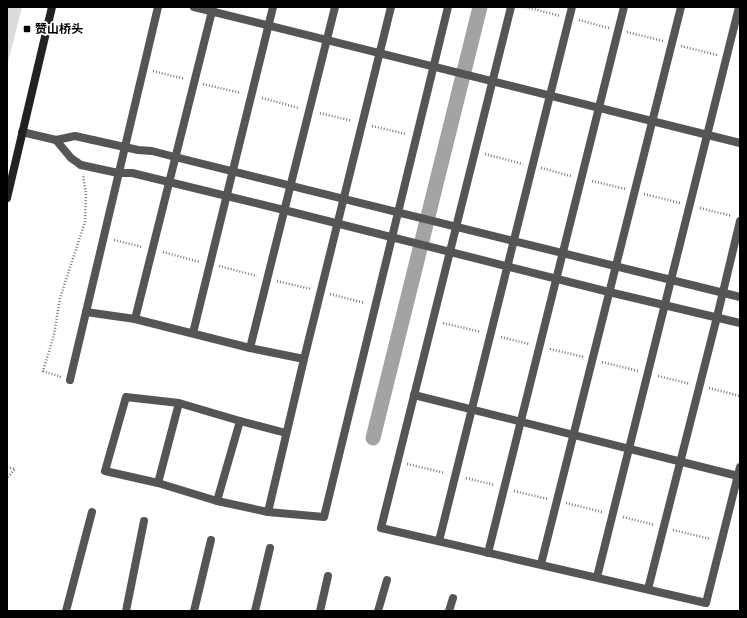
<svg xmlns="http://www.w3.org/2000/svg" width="747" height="618" font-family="Signika,'Noto Sans SC',sans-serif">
<rect width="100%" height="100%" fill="#fff"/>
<!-- green -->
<path fill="#dcdcdc" d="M 7,7 L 22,7 L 7,66 Z"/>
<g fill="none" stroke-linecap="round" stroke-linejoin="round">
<!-- canal -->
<path stroke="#a3a3a3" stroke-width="15" d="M 373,438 L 480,7"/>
<!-- path -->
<g stroke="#777" stroke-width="2.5" stroke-dasharray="1 2" stroke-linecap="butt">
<path d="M 526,7 L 560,16"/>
<path d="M 579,20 L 609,28"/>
<path d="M 627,32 L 663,41"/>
<path d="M 681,46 L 717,55"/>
<path d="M 153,71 L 185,79"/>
<path d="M 203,84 L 241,93"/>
<path d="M 262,98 L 299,108"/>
<path d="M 320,113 L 352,121"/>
<path d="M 372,126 L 406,134"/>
<path d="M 485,154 L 523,164"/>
<path d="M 541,168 L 571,176"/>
<path d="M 592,181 L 626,189"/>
<path d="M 644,194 L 680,203"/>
<path d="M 700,208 L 732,216"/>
<path d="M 114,240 L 142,247"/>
<path d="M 163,252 L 200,262"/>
<path d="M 219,266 L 257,276"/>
<path d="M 277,281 L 311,289"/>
<path d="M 330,294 L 365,303"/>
<path d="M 443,323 L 481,332"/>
<path d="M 501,337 L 529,344"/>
<path d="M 550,349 L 584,357"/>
<path d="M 602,362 L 638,371"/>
<path d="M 658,376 L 690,384"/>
<path d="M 61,377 L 43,371 L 54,335 L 60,298 L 85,222 L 86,193 L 83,175"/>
<path d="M 709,388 L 740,396"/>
<path d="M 407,464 L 445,473"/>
<path d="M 7,467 L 15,469 L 7,478"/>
<path d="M 466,478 L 494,485"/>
<path d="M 514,491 L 548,499"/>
<path d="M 566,503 L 602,512"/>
<path d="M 623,517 L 655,525"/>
<path d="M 673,530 L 711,539"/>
</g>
<!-- service -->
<g stroke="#555" stroke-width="8">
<path d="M 22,132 L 56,140 L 71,158 L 81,165"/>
<path d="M 56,140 L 75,136 L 93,140"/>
</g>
<!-- minor -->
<g stroke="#555" stroke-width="8">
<path d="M 194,7 L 740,143"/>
<path d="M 511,7 L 381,528 L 706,603 L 740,467"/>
<path d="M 93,140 L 138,150 L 152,151 L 175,157 L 740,297"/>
<path d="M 81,165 L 118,173 L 132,173 L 284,210 L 609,292 L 740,323"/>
<path d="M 86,312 L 135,319 L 250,348 L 304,359"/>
<path d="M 135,319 L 213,7"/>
<path d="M 193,333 L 273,7"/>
<path d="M 250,348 L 335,7"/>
<path d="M 70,380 L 158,7"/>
<path d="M 414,395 L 738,476"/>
<path d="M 179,403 L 126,397 L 105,471 L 158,483 L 179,403 L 240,421 L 217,501 L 268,512 L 304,359 L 391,7"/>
<path d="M 240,421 L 286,433"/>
<path d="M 158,483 L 217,501"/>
<path d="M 268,512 L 324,517 L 448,7"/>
<path d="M 439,541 L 572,7"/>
<path d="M 488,553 L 624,7"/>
<path d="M 541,564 L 681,7"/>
<path d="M 597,577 L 739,7"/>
<path d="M 648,589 L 717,317 L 740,221"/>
<path d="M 66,611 L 92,512"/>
<path d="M 126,611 L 144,521"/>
<path d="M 194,611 L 211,540"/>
<path d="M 255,611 L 270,548"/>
<path d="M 320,611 L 328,576"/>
<path d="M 378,611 L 387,580"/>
<path d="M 449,611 L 453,598"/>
</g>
<!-- secondary -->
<path stroke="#222" stroke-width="8" d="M 7,198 L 52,7"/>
</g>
<!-- markers -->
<rect fill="#000" stroke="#fff" stroke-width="1.5" x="23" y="25" width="8" height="8" rx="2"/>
<g text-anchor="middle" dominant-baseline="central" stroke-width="3.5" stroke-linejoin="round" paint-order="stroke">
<!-- poi labels -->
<g font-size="12" font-weight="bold" fill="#000" stroke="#fff" text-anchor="start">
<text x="35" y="29">赞山桥头</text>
</g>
</g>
<!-- border -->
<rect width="747" height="618" fill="none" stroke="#000000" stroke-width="16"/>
</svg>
